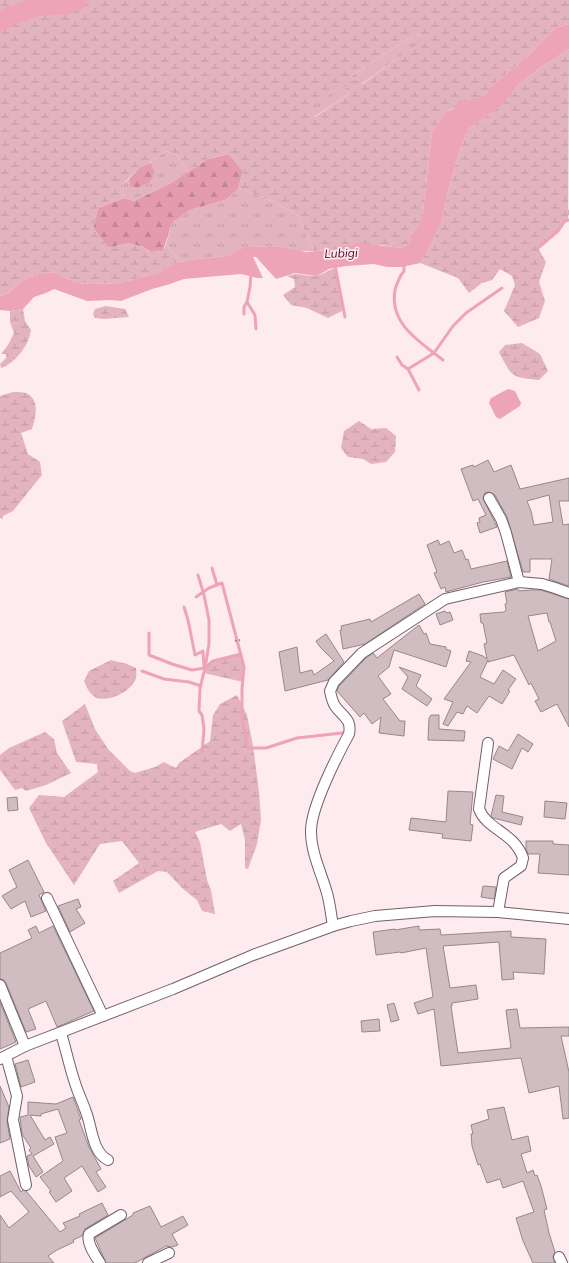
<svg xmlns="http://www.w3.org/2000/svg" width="569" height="1263" font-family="Mulish,sans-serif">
<defs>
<pattern id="grass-tufts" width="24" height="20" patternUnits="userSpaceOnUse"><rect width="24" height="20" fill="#e3b4bf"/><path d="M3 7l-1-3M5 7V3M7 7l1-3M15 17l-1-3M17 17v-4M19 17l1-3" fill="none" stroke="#c29aa3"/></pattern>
<pattern id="forest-firs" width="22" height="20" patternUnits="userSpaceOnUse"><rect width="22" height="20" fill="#e49bae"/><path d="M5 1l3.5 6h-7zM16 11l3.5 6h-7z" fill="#c38494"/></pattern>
<pattern id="wetland-marsh" width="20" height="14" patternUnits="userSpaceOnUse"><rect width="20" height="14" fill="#e3b4bf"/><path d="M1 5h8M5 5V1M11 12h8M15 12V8" fill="none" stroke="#c29aa3"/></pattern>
</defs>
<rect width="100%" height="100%" fill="#fdebef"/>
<!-- grass -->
<g fill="url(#grass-tufts)">
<path d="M 420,35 L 423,41 L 361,84 L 350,77 L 406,40 Z"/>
<path d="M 343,85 L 349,94 L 314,117 L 307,109 Z"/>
<path d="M 165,151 L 176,154 L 188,172 L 171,183 L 134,201 L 124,198 L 122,185 L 129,179 L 130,186 L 155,171 L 150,163 Z"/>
<path d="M 238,189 L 244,190 L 274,202 L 297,215 L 314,251 L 298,251 L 280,247 L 246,246 L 227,256 L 196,259 L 181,262 L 166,244 L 172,223 L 190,210 L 225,200 Z"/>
</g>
<!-- forest -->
<g fill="url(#forest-firs)">
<path d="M 229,154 L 243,171 L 238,189 L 225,200 L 190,210 L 172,223 L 163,251 L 151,252 L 143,247 L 128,243 L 108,248 L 93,228 L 98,208 L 124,198 L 134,201 L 171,183 L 208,159 Z"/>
<path d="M 150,163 L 155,171 L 150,182 L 137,188 L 130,186 L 129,179 L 140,167 Z"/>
</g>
<!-- wetland -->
<g fill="url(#wetland-marsh)" fill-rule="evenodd">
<path d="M 0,0 L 569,0 L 569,24 L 555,28 L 526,58 L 491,86 L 485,95 L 446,112 L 432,132 L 423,212 L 419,227 L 408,244 L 401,248 L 381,245 L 314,251 L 297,215 L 274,202 L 244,190 L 238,189 L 243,171 L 229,154 L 208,159 L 188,172 L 176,154 L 165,151 L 150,163 L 140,167 L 122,185 L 124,198 L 98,208 L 93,228 L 108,248 L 128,243 L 143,247 L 151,252 L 163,251 L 166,244 L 181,262 L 175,263 L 158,273 L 120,283 L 94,284 L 77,283 L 52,272 L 39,274 L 21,281 L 9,293 L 0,296 ZM 420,35 L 422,41 L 362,84 L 350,77 L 406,40 ZM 343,85 L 349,94 L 315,117 L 308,109 Z"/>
<path d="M 569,49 L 568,220 L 565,221 L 558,231 L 538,248 L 546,262 L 539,282 L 545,301 L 539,318 L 518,327 L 504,311 L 515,285 L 512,276 L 500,269 L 492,280 L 482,283 L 469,293 L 458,278 L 420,263 L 429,249 L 442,221 L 448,191 L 458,155 L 468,129 L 501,105 L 517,86 L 538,69 Z"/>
<path d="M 336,268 L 344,310 L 328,318 L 307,308 L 291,305 L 283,295 L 295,287 L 294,279 L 287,276 C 298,272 304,276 315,276 C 321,276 329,269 336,268 Z"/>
<path d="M 106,306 L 125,309 L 129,317 L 104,319 L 95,318 L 93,314 L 95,309 Z"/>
<path d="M 23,309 L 25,321 L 31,330 C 30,334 29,339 27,343 C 22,353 11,365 1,368 L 0,364 L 6,358 L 6,354 L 1,354 L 8,345 L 14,333 L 10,322 L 10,311 Z"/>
<path d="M 522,343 L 540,354 L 548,371 L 539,380 C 511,377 512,377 499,352 L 505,345 Z"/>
<path d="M 13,392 C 17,392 23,392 26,393 C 41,400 35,418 32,429 L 21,433 L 28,454 L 40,462 L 42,475 L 13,511 L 3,516 L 3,519 L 0,518 L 0,396 Z"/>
<path d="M 359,421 L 371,429 L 386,428 L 396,436 L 395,452 L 386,462 L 371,464 L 363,459 L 348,457 L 341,448 L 344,431 Z"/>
<path d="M 241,654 L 244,667 L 243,682 L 204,673 C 208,659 228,657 241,654 Z"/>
<path d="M 111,660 L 127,664 L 136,668 C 136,671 137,675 136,678 C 132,691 110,702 97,698 C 90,695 87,688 84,681 L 89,671 Z"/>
<path d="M 237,695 L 247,715 L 253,746 L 259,792 L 261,820 L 257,844 L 248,869 L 245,868 L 245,840 L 241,824 L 230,831 L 221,824 L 195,832 L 200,842 L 207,880 L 211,890 L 215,914 L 202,911 L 197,900 L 182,888 L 167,872 L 158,871 L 119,893 L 113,881 L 139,863 L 122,841 L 100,844 L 74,885 L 46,843 L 29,808 L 39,795 L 64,797 L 98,772 L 97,764 L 76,762 L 62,721 L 85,704 L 95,729 L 108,749 L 130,771 L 135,773 L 155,767 L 164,762 L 176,768 L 179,763 L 210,741 L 213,715 L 220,704 Z"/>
<path d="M 45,732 L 54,739 L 57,753 L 71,773 L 46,785 L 26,791 L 22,788 L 15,790 L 0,770 L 0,755 L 9,748 Z"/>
</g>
<!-- water -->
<g fill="#eda4b6">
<path d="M 569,24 L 569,49 L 538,69 L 517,86 L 502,105 L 468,129 L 458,155 L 448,191 L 442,221 L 429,249 L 420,263 L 402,267 L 387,267 L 374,264 L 346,266 L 329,269 L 317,276 L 295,273 L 276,279 L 256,257 L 253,257 L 263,278 L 257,278 L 241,274 L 184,279 L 167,285 L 152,289 L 121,301 L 110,300 L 87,301 L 54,289 L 46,293 L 34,297 L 23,309 L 10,311 L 0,310 L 0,296 L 9,293 L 21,281 L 39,274 L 52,272 L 77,283 L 94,284 L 120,283 L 158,273 L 175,263 L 196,259 L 227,256 L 246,246 L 280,247 L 306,252 L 327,250 L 361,243 L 401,248 L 408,244 L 418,227 L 423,212 L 432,132 L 446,112 L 454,109 L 459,100 L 466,101 L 485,95 L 491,86 L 526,58 L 555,28 Z"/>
<path d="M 508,389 L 515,391 L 521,403 L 520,406 L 500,419 L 496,417 L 489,403 L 491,398 Z"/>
</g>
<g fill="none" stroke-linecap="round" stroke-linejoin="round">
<!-- stream -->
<g stroke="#eda4b6" stroke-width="3">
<path d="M 569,211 L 569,214"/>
<path d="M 538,248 L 558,231 L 565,221 L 569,220"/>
<path d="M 404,263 L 404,271 C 399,277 397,283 395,290 C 389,324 420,342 443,360"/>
<path d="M 335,265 L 345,317"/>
<path d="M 251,273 L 250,287 L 247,302 L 255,315 L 256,329"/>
<path d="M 244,314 L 244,307 L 247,302"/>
<path d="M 397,357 L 402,365 L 408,369 L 434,353 L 453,326 L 466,313 L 502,288"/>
<path d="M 408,369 L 419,390"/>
<path d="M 212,568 L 217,585"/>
<path d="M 198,575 L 204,595 L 209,620 L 209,644 L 205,668 L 200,688 L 199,711 L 202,715 L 204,729 L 202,753"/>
<path d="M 196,597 L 209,588 L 222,583 L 244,667 L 242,689 L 242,720 L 248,748 L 266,748 L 297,738 L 342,733"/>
<path d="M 184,607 L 188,620 L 195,655 L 203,651 L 204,668"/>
<path d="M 149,633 L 149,655 L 172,664 L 192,670 L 205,668 L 213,661 L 241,654"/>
<path d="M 142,671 L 164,679 L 189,682 L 201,686"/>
</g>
<!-- river -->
<path stroke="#eda4b6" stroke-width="19" d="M 0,22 L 10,16 L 41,6 L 66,5 L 78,0"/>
</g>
<!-- building -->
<g fill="#cfbdc1" stroke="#97878b" fill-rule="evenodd">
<path d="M 488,460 L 494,472 L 511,465 L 520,489 L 569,478 L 569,501 L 559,501 L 563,525 L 569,524 L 569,586 L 549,579 L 552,559 L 530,559 L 530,572 L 523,572 L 507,517 L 495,495 L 489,492 L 485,493 L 483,498 L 497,527 L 480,533 L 477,523 L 480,522 L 479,518 L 486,515 L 478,499 L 473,501 L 461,469 L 473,465 L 474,467 ZM 549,495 L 553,522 L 534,525 L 531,511 L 527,501 Z"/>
<path d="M 438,540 L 440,545 L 449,541 L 454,553 L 462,550 L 466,560 L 468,559 L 471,569 L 507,561 L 511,577 L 483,582 L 446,592 L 445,587 L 441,589 L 434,573 L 437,572 L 427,545 Z"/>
<path d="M 518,589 L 519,591 L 531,590 L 541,590 L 569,599 L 569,727 L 557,704 L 541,712 L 535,701 L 539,699 L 531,683 L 529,685 L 514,655 L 488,662 L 488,660 L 480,677 L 494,684 L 503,670 L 516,679 L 508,690 L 510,691 L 502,704 L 489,696 L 477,713 L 467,706 L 463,714 L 457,712 L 448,726 L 443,724 L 453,702 L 444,699 L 471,662 L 466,661 L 469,651 L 483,656 L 487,659 L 484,644 L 487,643 L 483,623 L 481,623 L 480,614 L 504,612 L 506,610 L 505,604 L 507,603 L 505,592 ZM 547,613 L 549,622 L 550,622 L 556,641 L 538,651 L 528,616 Z"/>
<path d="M 419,594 L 425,604 L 365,644 L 343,649 L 340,630 L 342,630 L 341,626 L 370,619 L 371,622 Z"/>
<path d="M 445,611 L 447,613 L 450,612 L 453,620 L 440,625 L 436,614 Z"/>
<path d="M 419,625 L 424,634 L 426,633 L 430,644 L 446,647 L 446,649 L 451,651 L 446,667 L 394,650 L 389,667 L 378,676 L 391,694 L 383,699 L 400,721 L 405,721 L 404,736 L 379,733 L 381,717 L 372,724 L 364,713 L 360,717 L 337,691 L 339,686 L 366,658 L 373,653 L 377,658 Z"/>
<path d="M 326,634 L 344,662 L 328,680 L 285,691 L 279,652 L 297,647 L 300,673 L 312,670 L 314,675 L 334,661 L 320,647 L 316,641 Z"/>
<path d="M 399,667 L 421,675 L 416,686 L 432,699 L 427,706 L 402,689 L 408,677 Z"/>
<path d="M 431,715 L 439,715 L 439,729 L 465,731 L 464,741 L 428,740 L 429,718 Z"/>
<path d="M 518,734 L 533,744 L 528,752 L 522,748 L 512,769 L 493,759 L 499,746 L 508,751 Z"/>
<path d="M 448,791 L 473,792 L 470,824 L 473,825 L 471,841 L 442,838 L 443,834 L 409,830 L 411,818 L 446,822 Z"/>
<path d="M 496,795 L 504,796 L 502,812 L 523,817 L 521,825 L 493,818 L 491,816 Z"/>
<path d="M 17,797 L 18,810 L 8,811 L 7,798 Z"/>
<path d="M 545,801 L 567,803 L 565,819 L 544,817 Z"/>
<path d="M 526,841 L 553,841 L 553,844 L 569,845 L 569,875 L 538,873 L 540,854 L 528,854 L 526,849 Z"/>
<path d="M 28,860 L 44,892 L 39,895 L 46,911 L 31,917 L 25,901 L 11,909 L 2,896 L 17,887 L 9,870 Z"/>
<path d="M 483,886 L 496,887 L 494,899 L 481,897 Z"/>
<path d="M 78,899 L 81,907 L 76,909 L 85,923 L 70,932 L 58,906 Z"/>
<path d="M 36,926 L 39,933 L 53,926 L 94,1011 L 57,1027 L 46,1001 L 28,1009 L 36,1029 L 26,1032 L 6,983 L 4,980 L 0,979 L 0,953 L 32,938 L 28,930 Z"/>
<path d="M 419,926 L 419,930 L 440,929 L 441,935 L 511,931 L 511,937 L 546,939 L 544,974 L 513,972 L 514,979 L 502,980 L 499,942 L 443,946 L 450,988 L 476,985 L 478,999 L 452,1003 L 452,1006 L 451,1006 L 458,1053 L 511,1048 L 506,1010 L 517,1009 L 520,1028 L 569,1027 L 569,1036 L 561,1036 L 569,1072 L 569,1118 L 563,1119 L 559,1086 L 529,1093 L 521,1058 L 441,1066 L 434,1009 L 418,1014 L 414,1003 L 433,997 L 426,948 L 401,953 L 400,952 L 376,955 L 373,932 L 395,929 L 395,930 Z"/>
<path d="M 0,1002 L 16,1042 L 0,1049 Z"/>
<path d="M 394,1003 L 399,1020 L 391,1022 L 387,1005 Z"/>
<path d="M 379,1019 L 380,1031 L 362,1032 L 361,1021 Z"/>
<path d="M 28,1060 L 35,1082 L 21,1087 L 15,1064 Z"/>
<path d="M 0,1086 L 9,1107 L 7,1121 L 10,1139 L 0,1143 Z"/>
<path d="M 73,1097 L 81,1119 L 79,1120 L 89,1147 L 101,1169 L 96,1172 L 106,1187 L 98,1192 L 82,1166 L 64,1178 L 72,1191 L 56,1202 L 49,1192 L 51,1191 L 40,1177 L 63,1161 L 55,1137 L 67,1133 L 58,1109 L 41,1114 L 41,1116 L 30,1115 L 45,1140 L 50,1137 L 54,1144 L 33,1156 L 43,1172 L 36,1177 L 29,1166 L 27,1156 L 32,1154 L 29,1150 L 31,1148 L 22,1134 L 20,1117 L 28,1115 L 28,1102 L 56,1104 Z"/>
<path d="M 504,1107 L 512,1140 L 528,1136 L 531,1151 L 521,1154 L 527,1173 L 533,1170 L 535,1176 L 537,1175 L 541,1186 L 547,1209 L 544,1210 L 549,1233 L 555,1252 L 553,1257 L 555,1263 L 533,1263 L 523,1241 L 516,1218 L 534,1212 L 523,1181 L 503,1188 L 500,1179 L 487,1183 L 480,1164 L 478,1165 L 472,1146 L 471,1134 L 473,1134 L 471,1125 L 489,1119 L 487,1110 Z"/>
<path d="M 10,1171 L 21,1192 L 23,1190 L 26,1191 L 60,1232 L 66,1228 L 63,1223 L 80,1216 L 79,1214 L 102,1203 L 108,1215 L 85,1229 L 82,1236 L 73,1240 L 74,1242 L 57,1250 L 48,1256 L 54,1263 L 0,1263 L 0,1215 L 9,1228 L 29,1212 L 11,1191 L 0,1197 L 0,1176 Z"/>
<path d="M 150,1206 L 161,1227 L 183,1216 L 188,1225 L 172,1234 L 178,1245 L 172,1247 L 166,1246 L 135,1263 L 106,1263 L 95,1238 L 133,1215 L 133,1213 Z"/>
</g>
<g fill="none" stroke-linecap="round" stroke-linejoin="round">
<!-- minor casing -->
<g stroke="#706164" stroke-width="12">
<g id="minor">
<path d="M 489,498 L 501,519 L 506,533 L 519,582"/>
<path d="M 488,743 L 479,809 C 487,830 514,832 523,858 L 521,866 L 504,878 L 498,912"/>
<path d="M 47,898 L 103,1016"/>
<path d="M 333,926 C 331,915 330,903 327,893 C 321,872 311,853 311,831 C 311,807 337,756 349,734 C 352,719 343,717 335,706 C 332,701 331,696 330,691 L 334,682 L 362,653 L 445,599 L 519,582 L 542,584 L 555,588 L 569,593"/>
<path d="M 0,985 L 25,1046"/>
<path d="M 61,1033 C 66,1050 70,1069 76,1086 C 79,1095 83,1103 86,1112 C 92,1127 92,1152 108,1160"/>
<path d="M 6,1056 L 17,1096 L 13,1120 L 26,1185"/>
<path d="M 0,1059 L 25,1046 L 173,989 L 253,955 L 333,926 L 351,921 L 375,916 L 435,911 L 498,912 L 569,919"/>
<path d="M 559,1257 L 562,1263"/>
<path d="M 100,1263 C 95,1255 86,1243 89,1234 L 121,1215"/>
<path d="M 148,1263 L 169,1253"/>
</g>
</g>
<!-- path -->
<path stroke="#968a8d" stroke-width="2" stroke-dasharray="2 2" stroke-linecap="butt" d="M 235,641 L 240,640"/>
<!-- minor -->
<use href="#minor" stroke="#fff" stroke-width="10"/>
</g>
<g text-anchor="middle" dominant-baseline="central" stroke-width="3.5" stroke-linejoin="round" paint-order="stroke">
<!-- water labels -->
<g font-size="12" font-style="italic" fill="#5a0229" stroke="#fdebef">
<text transform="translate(341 253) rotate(-2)">Lubigi</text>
</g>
</g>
</svg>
